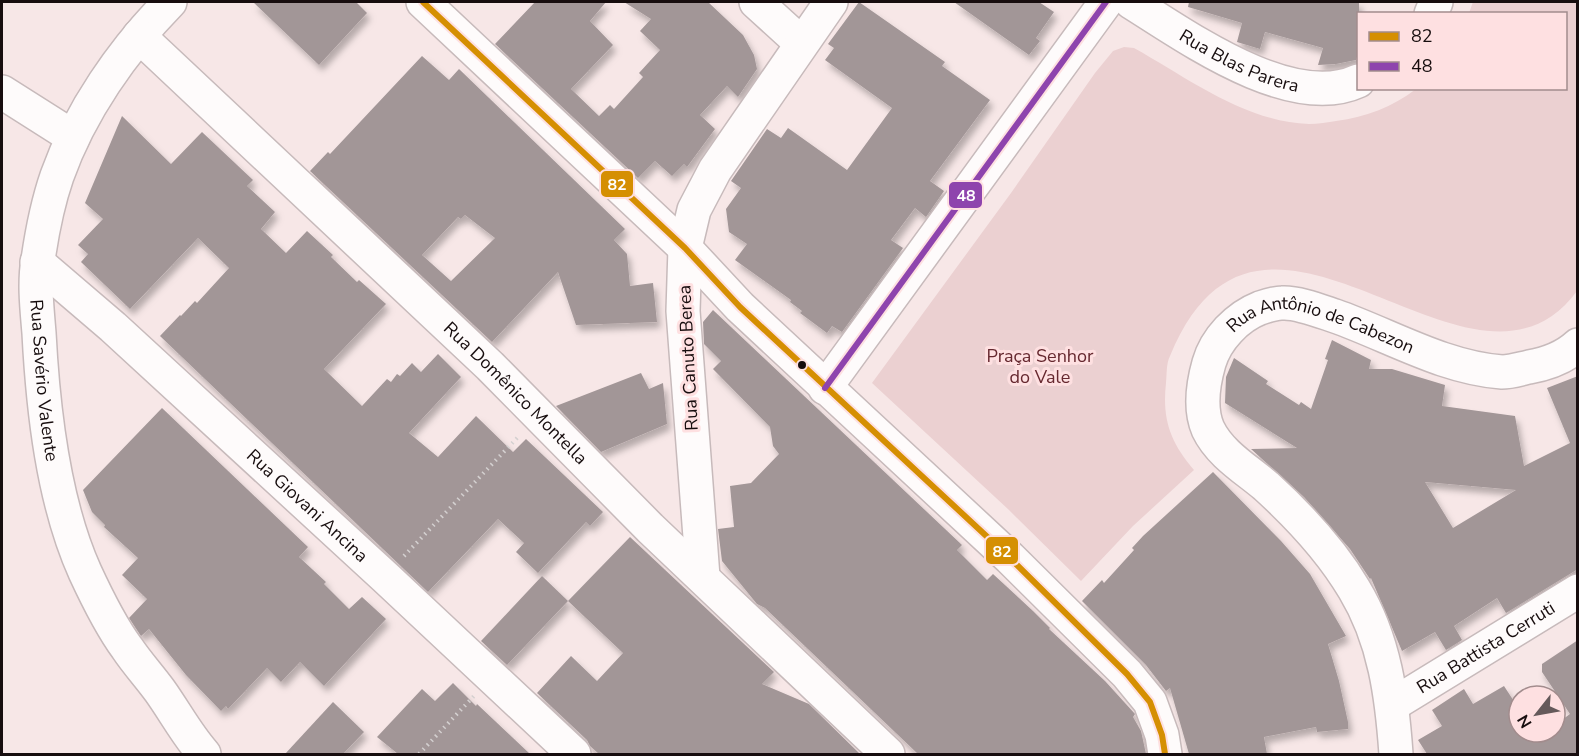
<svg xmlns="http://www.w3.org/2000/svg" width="1579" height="756" font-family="'Nunito Sans',sans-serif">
<defs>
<filter id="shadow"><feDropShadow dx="3.5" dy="6" stdDeviation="3" flood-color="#0004"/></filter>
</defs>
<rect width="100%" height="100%" fill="#f7e7e7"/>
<!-- green -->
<path fill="#ebd0d1" d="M 1473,2 L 1577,2 L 1577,291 C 1471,435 1263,130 1170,356 C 1166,364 1167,374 1166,383 C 1162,419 1170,442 1194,470 L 1133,526 L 1081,581 L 1009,510 L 872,383 L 1011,193 L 1095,73 L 1113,51 L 1124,47 L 1134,48 C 1188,78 1245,122 1309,124 C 1318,124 1328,122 1336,121 C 1367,117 1392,107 1416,89 L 1566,88 L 1566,14 L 1469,13 Z"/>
<!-- building -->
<g fill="#a29697" fill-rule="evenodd" filter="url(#shadow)">
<path d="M 253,2 L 356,2 L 367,13 L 319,65 Z"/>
<path d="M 535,2 L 606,2 L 590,21 L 613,45 L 571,89 L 599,116 L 610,105 L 614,109 L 643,77 L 639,73 L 660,50 L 640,31 L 651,19 L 624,2 L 708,2 L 743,35 L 754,55 L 757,69 L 738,97 L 727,86 L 700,115 L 715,129 L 687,167 L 684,164 L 672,176 L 655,161 L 638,178 L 495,44 Z"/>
<path d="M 859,2 L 945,62 L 942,66 L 990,100 L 930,181 L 944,191 L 926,217 L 915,208 L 891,240 L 903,248 L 842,332 L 832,326 L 827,333 L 800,313 L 802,311 L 790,302 L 791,300 L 735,260 L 747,244 L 729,232 L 726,209 L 741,188 L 731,181 L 767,129 L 781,138 L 788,128 L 847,170 L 892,108 L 825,60 L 834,48 L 828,44 Z"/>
<path d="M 954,2 L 1039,2 L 1054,12 L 1036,38 L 1040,41 L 1029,55 Z"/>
<path d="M 1189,2 L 1359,2 L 1359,50 L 1356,60 L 1336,64 L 1318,65 L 1323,48 L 1265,32 L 1260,49 L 1237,42 L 1242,23 L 1188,7 Z"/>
<path d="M 422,56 L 449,80 L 459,69 L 625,229 L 614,240 L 627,254 L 630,286 L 653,283 L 657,322 L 576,325 L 558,272 L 492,342 L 310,171 L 328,152 L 330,154 ZM 465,215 L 495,238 L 451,281 L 422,255 L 458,217 L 461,219 Z"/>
<path d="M 122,116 L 171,164 L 202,132 L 253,180 L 247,186 L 275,212 L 261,229 L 286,253 L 307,231 L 333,255 L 331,257 L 357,282 L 359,280 L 386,304 L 324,369 L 362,406 L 387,379 L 391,382 L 397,374 L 400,376 L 412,363 L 421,372 L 438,354 L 461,377 L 409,433 L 438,457 L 476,416 L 513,452 L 526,439 L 603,512 L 590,526 L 586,522 L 538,573 L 516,552 L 524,543 L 498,519 L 428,592 L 160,336 L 180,315 L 181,316 L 195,301 L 197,303 L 229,268 L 198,238 L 130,309 L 81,262 L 88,254 L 78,245 L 103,219 L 85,203 Z"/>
<path d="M 713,310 L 962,545 L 957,550 L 987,580 L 993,574 L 1033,611 L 1050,628 L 1049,629 L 1105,681 L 1135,714 L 1133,717 L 1141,731 L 1146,754 L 918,754 L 765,608 L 757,604 L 722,561 L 718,529 L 734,527 L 730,486 L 751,483 L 779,454 L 773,446 L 770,427 L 713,369 L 721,361 L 704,344 L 703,322 Z"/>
<path d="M 1332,340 L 1371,360 L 1369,369 L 1392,369 L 1445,385 L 1442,406 L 1515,416 L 1524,466 L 1570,443 L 1547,388 L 1578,376 L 1578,569 L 1506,613 L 1497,598 L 1454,626 L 1462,640 L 1446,650 L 1435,632 L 1402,651 L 1371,578 L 1370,579 L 1350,549 L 1304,497 L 1251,449 L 1297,448 L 1225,403 L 1226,377 L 1234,358 L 1268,381 L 1266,384 L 1299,405 L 1301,402 L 1311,409 L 1328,360 L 1325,359 ZM 1425,482 L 1516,490 L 1453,528 Z"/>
<path d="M 641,373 L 649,389 L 663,383 L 667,424 L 601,452 L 556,406 Z"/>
<path d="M 162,408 L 308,547 L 299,557 L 326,582 L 324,584 L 349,609 L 362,597 L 386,619 L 324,686 L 300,662 L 281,682 L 267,668 L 228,709 L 226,706 L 221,711 L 186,675 L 149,629 L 141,636 L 129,618 L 147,599 L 122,575 L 138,558 L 104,527 L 105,525 L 92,512 L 83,490 Z"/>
<path d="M 1213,472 L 1281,541 L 1310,574 L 1346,636 L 1328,644 L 1339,681 L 1348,722 L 1348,729 L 1317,732 L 1316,727 L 1264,737 L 1267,754 L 1189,754 L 1170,688 L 1166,691 L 1146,665 L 1082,601 L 1102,580 L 1104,583 L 1134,550 L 1132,548 L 1143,536 Z"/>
<path d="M 630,537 L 774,672 L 762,684 L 809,704 L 860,754 L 599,754 L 590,746 L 587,740 L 537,693 L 571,656 L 597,681 L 623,653 L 568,601 Z"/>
<path d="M 542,576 L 568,601 L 507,665 L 481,641 Z"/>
<path d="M 1578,640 L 1578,754 L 1427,754 L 1418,740 L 1442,726 L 1432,710 L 1464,689 L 1473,704 L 1504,686 L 1519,709 L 1519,732 L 1555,732 L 1555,725 L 1570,714 L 1542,672 L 1542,664 Z"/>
<path d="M 453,683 L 476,706 L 477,704 L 530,754 L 398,754 L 377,737 L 422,689 L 435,701 Z"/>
<path d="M 333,702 L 364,732 L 343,754 L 285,754 Z"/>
</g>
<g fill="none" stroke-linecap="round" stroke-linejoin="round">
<!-- minor casing -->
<g stroke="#c7babb" stroke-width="36">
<g id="minor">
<path id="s1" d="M 170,2 C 123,50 80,111 57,176 C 48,202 42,232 38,260 C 34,283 37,309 39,333 C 43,410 53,501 85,572 C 97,598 110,625 127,648 C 137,663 149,676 160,691 C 175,712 187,735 204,754"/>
<path d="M 423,2 L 685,248 L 740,307 L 1010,558 L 1127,674 L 1150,702 L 1162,735 L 1165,754"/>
<path d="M 756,2 L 801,43"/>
<path id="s2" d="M 1131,2 C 1187,37 1291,112 1358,81"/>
<path d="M 1431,14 L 1436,2"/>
<path id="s3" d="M 139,36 L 490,366 L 650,528 L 888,754"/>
<path d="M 2,92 L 73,137"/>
<path id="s4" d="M 37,262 L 113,327 L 385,577 L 574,754"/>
<path d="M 825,388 L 1106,2"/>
<path d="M 703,577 L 683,311 L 685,248 L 694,210 L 715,170 L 831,2"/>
<path id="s5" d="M 1392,705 L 1578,591"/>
<path id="s6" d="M 1396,754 C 1392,697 1385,640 1354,589 C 1331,550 1300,517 1266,486 C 1246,469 1220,454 1208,429 C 1199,408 1203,384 1209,363 C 1216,339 1237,317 1260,308 C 1266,306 1276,303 1282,303 C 1297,302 1320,311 1335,316 C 1389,335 1444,368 1502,372 C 1510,372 1520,369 1529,367 C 1546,364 1565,357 1578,345"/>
</g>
</g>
<!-- path -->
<g stroke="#d4d0d0" stroke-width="4" stroke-dasharray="1.5 4.5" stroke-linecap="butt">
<path d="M 404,556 L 519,436"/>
<path d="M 419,754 L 474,696"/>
</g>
<!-- minor -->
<use href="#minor" stroke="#fefbfb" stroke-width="33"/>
<!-- bus-1 casing -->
<g stroke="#fee0e1" stroke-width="10">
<path id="bus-1" d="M 423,2 L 685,248 L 740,307 L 1010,558 L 1127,674 L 1150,702 L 1162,735 L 1165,754"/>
</g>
<!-- bus-2 casing -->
<g stroke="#fee0e1" stroke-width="10">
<path id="bus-2" d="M 825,388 L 1106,2"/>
</g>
<!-- bus-1 -->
<use href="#bus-1" stroke="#d58f02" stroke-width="6"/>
<!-- bus-2 -->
<use href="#bus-2" stroke="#8e44ad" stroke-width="6"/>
</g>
<!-- markers -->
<circle fill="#170d0e" stroke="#fee0e1" stroke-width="2" cx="802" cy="365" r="5"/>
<g text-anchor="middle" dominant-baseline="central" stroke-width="6" stroke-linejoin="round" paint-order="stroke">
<!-- street labels -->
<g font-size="18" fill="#170d0e" stroke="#fee0e1">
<text stroke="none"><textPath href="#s2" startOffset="124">Rua Blas Parera</textPath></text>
<text stroke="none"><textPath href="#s6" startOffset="597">Rua Antônio de Cabezon</textPath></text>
<text transform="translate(688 358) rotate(-93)">Rua Canuto Berea</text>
<text stroke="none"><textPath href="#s1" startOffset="416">Rua Savério Valente</textPath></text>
<text stroke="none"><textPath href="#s3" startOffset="519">Rua Domênico Montella</textPath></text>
<text stroke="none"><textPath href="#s4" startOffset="364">Rua Giovani Ancina</textPath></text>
<text stroke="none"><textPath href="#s5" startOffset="110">Rua Battista Cerruti</textPath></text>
</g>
<!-- park labels -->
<g font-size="18" fill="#66282f" stroke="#fee0e1">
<text x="1040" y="356">Praça Senhor<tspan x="1040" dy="21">do Vale</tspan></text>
</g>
</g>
<g stroke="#fee0e1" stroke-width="2">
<rect x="600" y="170" width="34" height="28" rx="6" fill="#d58f02"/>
<rect x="948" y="181" width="35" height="28" rx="6" fill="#8e44ad"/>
<rect x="985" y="536" width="34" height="29" rx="6" fill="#d58f02"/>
</g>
<g font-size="16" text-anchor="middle" font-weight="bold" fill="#fff">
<text x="617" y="190">82</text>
<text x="966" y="201">48</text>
<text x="1002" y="557">82</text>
</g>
<!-- border -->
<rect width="1579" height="756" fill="none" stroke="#170d0e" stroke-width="6"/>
<!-- legend -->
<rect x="1357" y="12" width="210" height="78" fill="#fee0e1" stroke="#a28c8d" stroke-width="1.5"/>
<rect x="1369" y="32" width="30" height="9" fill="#d58f02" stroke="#a28c8d" stroke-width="1.5"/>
<text x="1411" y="42" font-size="18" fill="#170d0e">82</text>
<rect x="1369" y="62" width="30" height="9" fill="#8e44ad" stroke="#a28c8d" stroke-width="1.5"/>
<text x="1411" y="72" font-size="18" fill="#170d0e">48</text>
<!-- north arrow -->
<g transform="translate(1537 714) rotate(239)"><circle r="28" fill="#fee0e1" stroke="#a28c8d" stroke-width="1.5"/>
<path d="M0-4.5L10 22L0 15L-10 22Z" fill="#65595a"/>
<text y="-9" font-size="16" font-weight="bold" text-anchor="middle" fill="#170d0e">N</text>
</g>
</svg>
